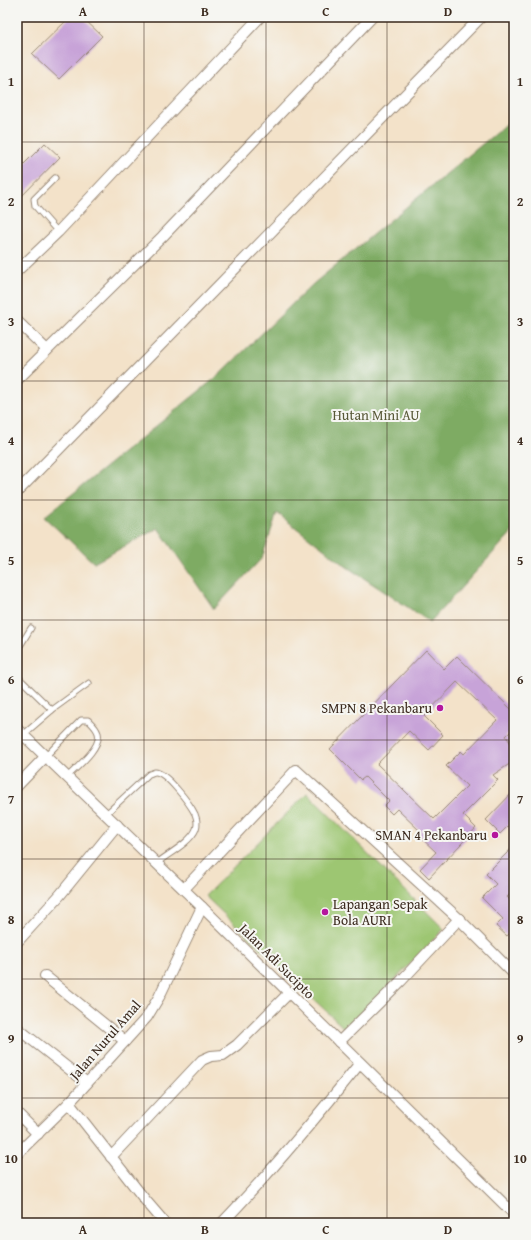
<svg xmlns="http://www.w3.org/2000/svg" width="531" height="1240" font-family="'Gentium Book Plus',serif">
<rect width="100%" height="100%" fill="#f6f6f2"/>
<filter id="ink" filterUnits="userSpaceOnUse"><feTurbulence type="fractalNoise" baseFrequency=".025" numOctaves="2"/><feDisplacementMap in="SourceGraphic" scale="8" xChannelSelector="R" yChannelSelector="G"/><feConvolveMatrix kernelMatrix="1 2 1 2 8 2 1 2 1" color-interpolation-filters="sRGB"/></filter>
<filter id="wash" filterUnits="userSpaceOnUse"><feTurbulence type="fractalNoise" baseFrequency=".012" numOctaves="4" result="noise"/><feDisplacementMap in="SourceGraphic" scale="16" xChannelSelector="R" yChannelSelector="G"/><feGaussianBlur stdDeviation="0.9" result="paint"/><feColorMatrix in="noise" values="0 0 0 0 0 0 0 0 0 0 0 0 0 0 0 0 0 1.4 0 .05"/><feComposite in="paint" operator="in"/></filter>
<g filter="url(#wash)">
<rect width="100%" height="100%" fill="#f3e2c9"/>
<!-- green -->
<path fill="#9dc672" stroke="#6c7848" d="M 307,793 L 444,929 L 346,1030 L 205,896 Z"/>
<!-- forest -->
<path fill="#7eab64" stroke="#5c6a41" d="M 514,118 L 514,530 L 430,622 L 347,567 L 277,513 L 262,558 L 214,609 L 158,528 L 94,563 L 44,517 L 219,375 L 313,284 Z"/>
<g id="blocks">
<!-- building -->
<g fill="#c7a3d8" fill-rule="evenodd">
<path d="M 70,17 L 82,17 L 102,36 L 59,79 L 32,54 Z"/>
<path d="M 45,143 L 60,157 L 17,201 L 17,171 Z"/>
<path d="M 426,650 L 444,669 L 457,656 L 514,712 L 514,728 L 506,736 L 514,748 L 514,761 L 493,775 L 498,780 L 463,815 L 476,828 L 429,878 L 420,869 L 436,852 L 418,835 L 421,832 L 397,809 L 392,814 L 384,806 L 389,801 L 365,777 L 361,780 L 330,749 ZM 457,682 L 497,720 L 464,754 L 461,751 L 446,766 L 467,786 L 434,819 L 377,764 L 409,731 L 429,750 L 443,735 L 424,716 Z"/>
<path d="M 514,791 L 514,820 L 500,834 L 486,820 Z"/>
<path d="M 514,846 L 514,891 L 507,897 L 514,904 L 514,929 L 507,936 L 496,926 L 503,919 L 482,898 L 496,884 L 486,874 Z"/>
</g>
</g>
</g>
<g filter="url(#ink)">
<use href="#blocks" fill-opacity="0" stroke="#978674" stroke-width="1"/>
<g fill="none" stroke-linecap="round" stroke-linejoin="round">
<!-- lane casing -->
<g stroke="#978674" stroke-width="7">
<g id="lane">
<path d="M 55,178 L 34,199 L 35,206 L 58,232"/>
<path d="M 17,651 L 31,628"/>
<path d="M 17,676 L 52,710"/>
<path d="M 23,735 L 52,710 L 89,683"/>
<path d="M 46,756 L 81,720 L 88,720 C 92,724 96,727 98,733 C 102,747 77,767 67,777"/>
<path d="M 106,814 L 149,774 C 150,774 154,772 155,772 C 166,772 190,804 195,814 C 197,819 198,824 196,829 C 191,842 168,854 157,863"/>
</g>
</g>
<!-- street casing -->
<g stroke="#978674" stroke-width="12">
<g id="street">
<path d="M 17,271 L 58,232 L 260,17"/>
<path d="M 17,321 L 47,350"/>
<path d="M 17,380 L 162,237 L 372,17"/>
<path d="M 17,492 L 481,17"/>
<path d="M 17,729 L 202,907 L 514,1214"/>
<path d="M 17,786 L 46,756"/>
<path d="M 184,889 L 296,770 L 459,919 L 514,974"/>
<path d="M 17,942 L 60,895 L 117,825"/>
<path d="M 45,976 L 125,1041"/>
<path d="M 17,1028 L 87,1083"/>
<path d="M 339,1042 L 401,981 L 459,919"/>
<path d="M 69,1103 L 146,1201 L 165,1223"/>
<path d="M 17,1113 L 38,1134"/>
<path d="M 17,1154 L 69,1103 L 147,1017 L 159,997 L 202,907"/>
<path d="M 111,1157 L 202,1060 L 211,1056 L 223,1055 L 237,1045 L 289,993"/>
<path d="M 222,1223 C 271,1172 316,1118 360,1063"/>
</g>
</g>
<!-- lane -->
<use href="#lane" stroke="#fff" stroke-width="5"/>
<!-- street -->
<use href="#street" stroke="#fff" stroke-width="10"/>
</g>
</g>
<!-- grid -->
<path fill="none" stroke="#3b2a1e" stroke-width="1" stroke-opacity="0.55" d="M 144,17 L 144,1223M 266,17 L 266,1223M 387,17 L 387,1223M 17,142 L 514,142M 17,261 L 514,261M 17,381 L 514,381M 17,500 L 514,500M 17,620 L 514,620M 17,740 L 514,740M 17,859 L 514,859M 17,979 L 514,979M 17,1098 L 514,1098"/>
<!-- markers -->
<g fill="#b5179e" stroke="#f6f6f2" stroke-width="1.5">
<circle cx="440" cy="708" r="4"/>
<circle cx="495" cy="835" r="4"/>
<circle cx="325" cy="912" r="4"/>
</g>
<g text-anchor="middle" dominant-baseline="central" stroke-width="4" stroke-linejoin="round" paint-order="stroke">
<!-- park labels -->
<g font-size="14" fill="#585937" stroke="#f6f6f2">
<text x="376" y="415">Hutan Mini AU</text>
</g>
<!-- poi labels -->
<g font-size="14" fill="#3b2a1e" stroke="#f6f6f2" text-anchor="end">
<text x="432" y="708">SMPN 8 Pekanbaru</text>
<text x="487" y="835">SMAN 4 Pekanbaru</text>
<text x="333" y="904" text-anchor="start">Lapangan Sepak<tspan x="333" dy="16">Bola AURI</tspan></text>
</g>
<!-- street labels -->
<g font-size="14" fill="#3b2a1e" stroke="#f6f6f2">
<text transform="translate(277 961) rotate(45)">Jalan Adi Sucipto</text>
<text transform="translate(105 1040) rotate(-49)">Jalan Nurul Amal</text>
</g>
</g>
<!-- margin -->
<rect width="531" height="1240" fill="none" stroke="#f6f6f2" stroke-width="44"/>
<rect x="22" y="22" width="487" height="1196" fill="none" stroke="#3b2a1e" stroke-width="1.5"/>
<g font-size="13" text-anchor="middle" font-weight="bold" fill="#3b2a1e">
<text x="83" y="16">A</text>
<text x="205" y="16">B</text>
<text x="326" y="16">C</text>
<text x="448" y="16">D</text>
<text x="11" y="86">1</text>
<text x="520" y="86">1</text>
<text x="11" y="206">2</text>
<text x="520" y="206">2</text>
<text x="11" y="326">3</text>
<text x="520" y="326">3</text>
<text x="11" y="445">4</text>
<text x="520" y="445">4</text>
<text x="11" y="565">5</text>
<text x="520" y="565">5</text>
<text x="11" y="684">6</text>
<text x="520" y="684">6</text>
<text x="11" y="804">7</text>
<text x="520" y="804">7</text>
<text x="11" y="924">8</text>
<text x="520" y="924">8</text>
<text x="11" y="1043">9</text>
<text x="520" y="1043">9</text>
<text x="11" y="1163">10</text>
<text x="520" y="1163">10</text>
<text x="83" y="1234">A</text>
<text x="205" y="1234">B</text>
<text x="326" y="1234">C</text>
<text x="448" y="1234">D</text>
</g>
</svg>
